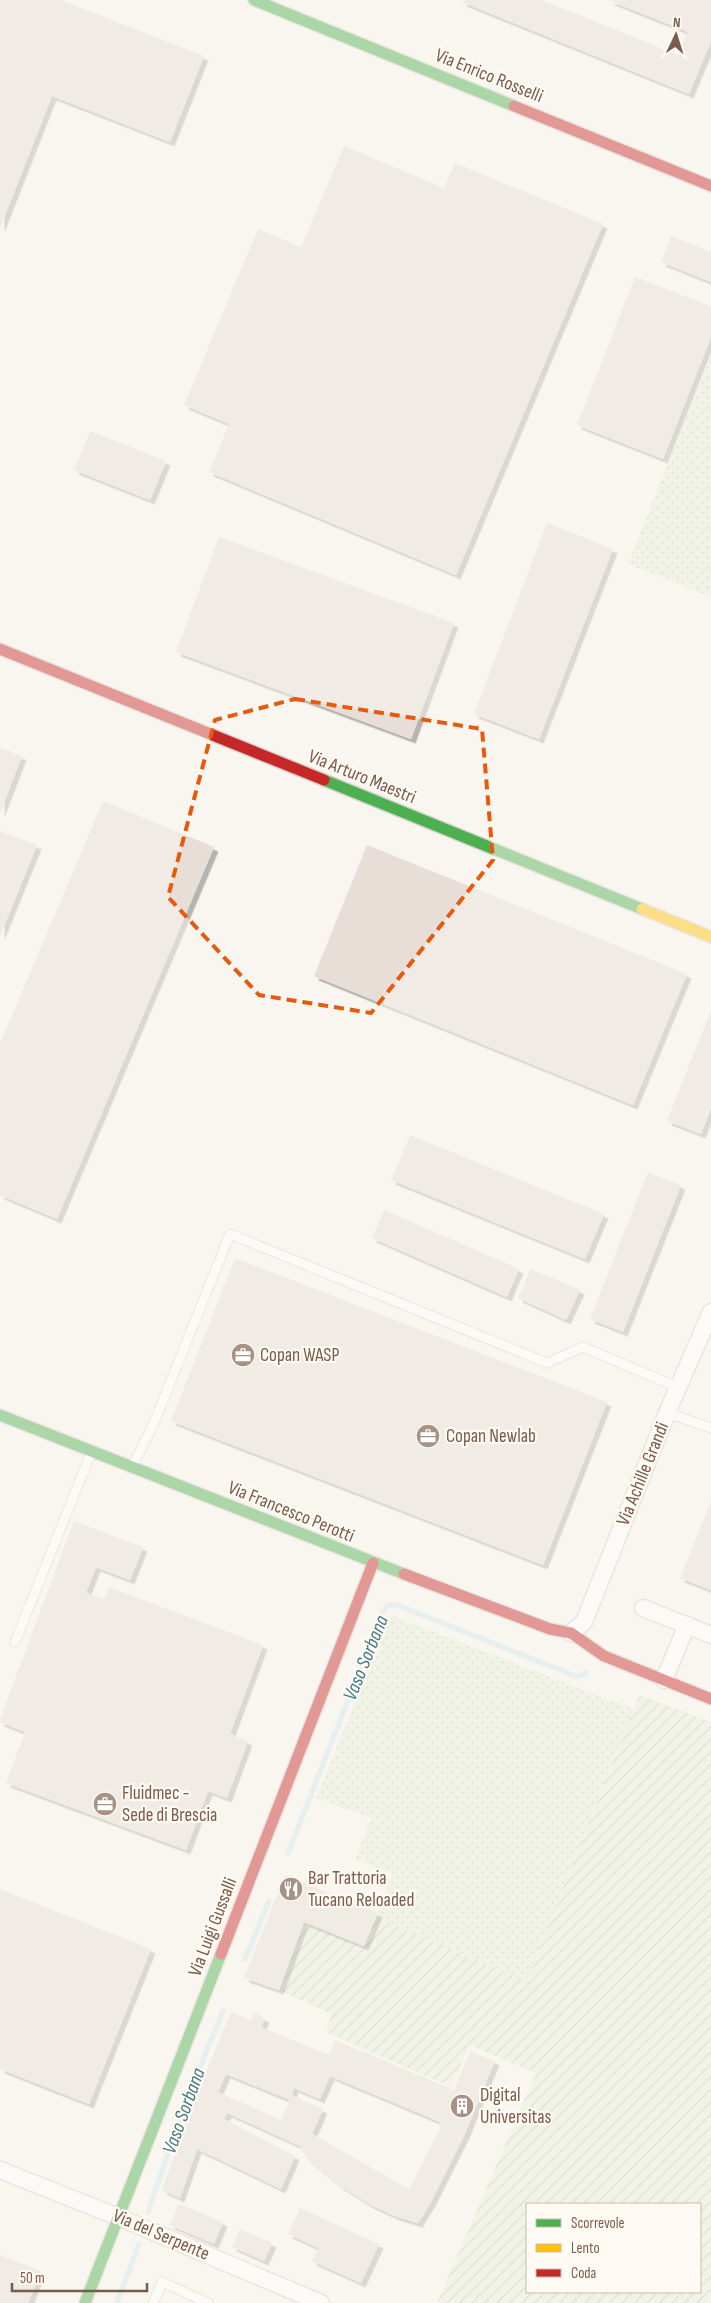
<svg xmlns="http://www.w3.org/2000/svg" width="711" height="2303" font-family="'Sofia Sans Condensed',sans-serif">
<defs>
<pattern id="grass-dots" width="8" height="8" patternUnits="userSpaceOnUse" patternTransform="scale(1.25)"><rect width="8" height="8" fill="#e7f0db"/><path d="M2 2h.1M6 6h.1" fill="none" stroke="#c0c6b4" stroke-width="1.8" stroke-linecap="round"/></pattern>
<pattern id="garden-furrows" width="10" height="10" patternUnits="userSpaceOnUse" patternTransform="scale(1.25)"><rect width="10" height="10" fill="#e7f0db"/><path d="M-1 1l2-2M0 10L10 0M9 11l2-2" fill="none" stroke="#c0c6b4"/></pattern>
<filter id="shadow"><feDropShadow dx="4.5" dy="4.5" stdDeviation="0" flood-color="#0004"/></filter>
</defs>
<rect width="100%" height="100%" fill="#f9f5f0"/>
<!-- grass -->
<g fill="url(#grass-dots)">
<path d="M 711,356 L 711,597 L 628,564 Z"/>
<path d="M 390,1615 L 633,1709 L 526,1981 L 376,1917 L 393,1873 L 355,1859 L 371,1818 L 316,1798 Z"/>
</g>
<!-- garden -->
<path fill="url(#garden-furrows)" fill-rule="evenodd" d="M 639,1695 L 711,1722 L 711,2298 L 709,2303 L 437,2303 L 536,2073 L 469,2045 L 451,2087 L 325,2032 L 332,2014 L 279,1990 L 304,1922 L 364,1946 L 376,1917 L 526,1981 ZM 527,2204 L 700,2204 L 700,2292 L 527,2292 Z"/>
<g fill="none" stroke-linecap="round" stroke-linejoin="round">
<!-- stream -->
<g stroke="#d0e8ea" stroke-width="5.5">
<path d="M 288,1853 L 384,1609 L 389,1605 L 397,1605 L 575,1676 L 581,1676 L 586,1672"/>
<path d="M 245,1959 L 269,1901"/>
<path d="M 148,2212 L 186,2101 L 223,2011"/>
<path d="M 117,2303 L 139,2244"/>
</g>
</g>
<!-- building -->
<g fill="#e6ded7" fill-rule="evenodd" filter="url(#shadow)">
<path d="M 0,0 L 61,0 L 204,56 L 170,142 L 52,96 L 0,228 Z"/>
<path d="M 463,0 L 542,0 L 678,55 L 688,32 L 608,0 L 711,0 L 711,41 L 689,94 L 462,2 Z"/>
<path d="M 344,146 L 444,188 L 455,163 L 603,224 L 456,575 L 209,472 L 229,424 L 184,405 L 258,229 L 301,247 Z"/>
<path d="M 671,236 L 711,252 L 711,282 L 661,262 Z"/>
<path d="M 635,277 L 711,306 L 711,337 L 663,459 L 577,425 Z"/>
<path d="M 90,431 L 166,461 L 150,500 L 74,470 Z"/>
<path d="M 547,523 L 613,549 L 539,739 L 474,714 Z"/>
<path d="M 219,537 L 454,623 L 411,739 L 176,652 Z"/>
<path d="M 0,748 L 22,756 L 0,813 Z"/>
<path d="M 103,801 L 214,847 L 57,1219 L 0,1195 L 0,1044 Z"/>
<path d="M 0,831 L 37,845 L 0,936 Z"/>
<path d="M 367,845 L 687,974 L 633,1105 L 314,976 Z"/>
<path d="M 711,1010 L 711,1108 L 701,1134 L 667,1121 Z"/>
<path d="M 410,1135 L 604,1214 L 585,1259 L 391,1180 Z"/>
<path d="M 648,1172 L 681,1185 L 623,1332 L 590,1319 Z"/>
<path d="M 384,1210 L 519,1269 L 507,1297 L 372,1238 Z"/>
<path d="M 235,1258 L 607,1402 L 543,1565 L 171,1421 Z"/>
<path d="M 531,1269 L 580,1290 L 566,1320 L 518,1298 Z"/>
<path d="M 711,1501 L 711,1590 L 680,1578 Z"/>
<path d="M 74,1521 L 143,1547 L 130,1580 L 96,1567 L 86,1593 L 104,1599 L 109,1587 L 263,1645 L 230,1734 L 248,1741 L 227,1798 L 208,1791 L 186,1850 L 6,1783 L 25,1732 L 0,1722 L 0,1719 Z"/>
<path d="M 285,1875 L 378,1913 L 364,1946 L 304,1922 L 279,1990 L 244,1978 Z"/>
<path d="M 0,1889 L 151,1949 L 89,2104 L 0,2069 Z"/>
<path d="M 231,2012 L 251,2020 L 254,2013 L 265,2018 L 261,2027 L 329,2055 L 335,2040 L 454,2090 L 470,2051 L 495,2061 L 464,2136 L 431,2202 L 418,2223 L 395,2216 L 369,2204 L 340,2186 L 307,2159 L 300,2146 L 227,2113 L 224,2119 L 295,2156 L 281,2189 L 197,2149 L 180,2198 L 162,2190 L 192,2105 ZM 226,2074 L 290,2100 L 281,2120 L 218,2092 ZM 330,2076 L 440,2122 L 439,2126 L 441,2127 L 409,2189 L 312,2134 L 323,2109 L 292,2095 L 294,2088 L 320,2099 Z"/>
<path d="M 179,2204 L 223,2222 L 214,2244 L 170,2225 Z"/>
<path d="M 300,2208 L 379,2244 L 361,2283 L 312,2261 L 318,2248 L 288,2234 Z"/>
<path d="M 240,2229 L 272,2243 L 264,2261 L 232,2247 Z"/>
<path d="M 0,2255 L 41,2271 L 28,2303 L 0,2303 Z"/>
</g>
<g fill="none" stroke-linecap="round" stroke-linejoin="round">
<!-- lane casing -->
<g stroke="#d7d1cb" stroke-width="11">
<g id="lane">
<path d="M 667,1413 L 711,1428"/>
<path d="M 132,1467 L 154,1423 L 230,1234 L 547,1363 L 583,1347 L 680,1388"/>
<path d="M 15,1642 L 91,1453"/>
<path d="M 153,2303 L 162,2282 L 208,2303"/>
</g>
</g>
<!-- street casing -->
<g stroke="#d7d1cb" stroke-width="19">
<g id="street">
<path d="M 643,1608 L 711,1635"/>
<path d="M 571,1633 L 584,1622 L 667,1413 L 711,1312"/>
<path d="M 664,1680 L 687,1625"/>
<path d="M 0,2170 L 118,2217 L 321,2303"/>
</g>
</g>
<!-- fast casing -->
<g stroke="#d9d2cb" stroke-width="14">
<g id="fast">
<path d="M 254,0 L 514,106"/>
<path d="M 324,780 L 642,909"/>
<path d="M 0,1415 L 404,1574"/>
<path d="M 85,2303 L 221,1954"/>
</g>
</g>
<!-- slow casing -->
<g stroke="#d9d2cb" stroke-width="14">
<path id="slow" d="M 642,909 L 711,937"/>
</g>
<!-- jam casing -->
<g stroke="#d9d2cb" stroke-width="14">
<g id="jam">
<path d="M 514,106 L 711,186"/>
<path d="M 0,649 L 324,780"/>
<path d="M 404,1574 L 550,1629 L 571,1633 L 604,1656 L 711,1699"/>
<path d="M 221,1954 L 373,1563"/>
</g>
</g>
<!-- lane -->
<use href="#lane" stroke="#fefefd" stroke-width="9"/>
<!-- street -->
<use href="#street" stroke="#fefefd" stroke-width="16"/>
<!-- fast -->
<use href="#fast" stroke="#4caf50" stroke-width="11"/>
<!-- slow -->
<use href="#slow" stroke="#ffc107" stroke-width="11"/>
<!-- jam -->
<use href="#jam" stroke="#c62828" stroke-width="11"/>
</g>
<!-- marked area -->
<path d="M0 0H711V2303H0ZM 295,699 L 482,729 L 493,860 L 371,1013 L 259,995 L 168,897 L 215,720 Z" fill="#f9f5f0" fill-opacity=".55" fill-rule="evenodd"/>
<path fill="none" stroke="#e8590c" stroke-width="4" stroke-dasharray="10 6" stroke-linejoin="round" d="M 295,699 L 482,729 L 493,860 L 371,1013 L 259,995 L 168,897 L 215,720 Z"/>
<!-- icons -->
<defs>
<g id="office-disc" transform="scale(1.25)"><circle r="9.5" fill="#a69286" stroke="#fffaf3"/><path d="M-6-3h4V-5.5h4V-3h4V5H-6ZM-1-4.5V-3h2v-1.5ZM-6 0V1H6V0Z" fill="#fff"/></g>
<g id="restaurant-disc" transform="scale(1.25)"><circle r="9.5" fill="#a69286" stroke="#fffaf3"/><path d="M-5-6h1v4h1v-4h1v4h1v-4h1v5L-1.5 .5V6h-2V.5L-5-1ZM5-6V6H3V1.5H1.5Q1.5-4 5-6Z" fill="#fff"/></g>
<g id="building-disc" transform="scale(1.25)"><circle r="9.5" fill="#a69286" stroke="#fffaf3"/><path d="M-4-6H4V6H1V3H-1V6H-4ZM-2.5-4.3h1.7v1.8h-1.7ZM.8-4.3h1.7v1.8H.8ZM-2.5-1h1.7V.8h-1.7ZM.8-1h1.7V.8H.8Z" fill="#fff"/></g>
</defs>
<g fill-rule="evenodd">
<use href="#office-disc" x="243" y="1355"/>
<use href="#office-disc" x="428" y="1436"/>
<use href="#office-disc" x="105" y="1804"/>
<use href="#restaurant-disc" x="291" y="1889"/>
<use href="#building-disc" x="462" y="2106"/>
</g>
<g text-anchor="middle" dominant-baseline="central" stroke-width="4.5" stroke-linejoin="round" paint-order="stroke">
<!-- street labels -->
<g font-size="19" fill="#7a5c4d" stroke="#fffaf3">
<text transform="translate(489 76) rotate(22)">Via Enrico Rosselli</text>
<text transform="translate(362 777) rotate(22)">Via Arturo Maestri</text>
<text transform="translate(643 1474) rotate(-68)">Via Achille Grandi</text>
<text transform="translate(291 1512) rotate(22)">Via Francesco Perotti</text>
<text transform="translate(213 1927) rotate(-69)">Via Luigi Gussalli</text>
<text transform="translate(161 2235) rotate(23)">Via del Serpente</text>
</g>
<!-- poi labels -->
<g font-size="19" fill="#7a5c4d" stroke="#fffaf3" text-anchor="start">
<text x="260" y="1355">Copan WASP</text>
<text x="446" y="1436">Copan Newlab</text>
<text x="122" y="1793">Fluidmec -<tspan x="122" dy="22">Sede di Brescia</tspan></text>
<text x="308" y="1878">Bar Trattoria<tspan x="308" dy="22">Tucano Reloaded</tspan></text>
<text x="480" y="2095">Digital<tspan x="480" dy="22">Universitas</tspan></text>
</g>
<!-- water labels -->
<g font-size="20" font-style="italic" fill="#437c86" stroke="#fffaf3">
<text transform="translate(366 1658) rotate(-68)">Vaso Sorbana</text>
<text transform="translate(184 2111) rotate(-70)">Vaso Sorbana</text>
</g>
</g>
<!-- legend -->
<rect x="526" y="2203" width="175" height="90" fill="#fffaf3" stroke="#cabbb1"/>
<rect x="536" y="2219" width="25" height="8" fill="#4caf50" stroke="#cabbb1"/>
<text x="571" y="2228" font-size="15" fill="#7a5c4d">Scorrevole</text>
<rect x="536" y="2244" width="25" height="8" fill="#ffc107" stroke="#cabbb1"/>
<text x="571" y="2253" font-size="15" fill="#7a5c4d">Lento</text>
<rect x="536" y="2269" width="25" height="8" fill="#c62828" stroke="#cabbb1"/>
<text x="571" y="2278" font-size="15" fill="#7a5c4d">Coda</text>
<!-- north arrow -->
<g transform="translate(676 35) rotate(4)" stroke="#fffaf3" stroke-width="4" paint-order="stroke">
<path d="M0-4L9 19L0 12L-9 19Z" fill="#7a5c4d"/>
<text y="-8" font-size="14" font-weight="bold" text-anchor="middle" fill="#7a5c4d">N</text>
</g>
<!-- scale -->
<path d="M12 2283v8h135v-8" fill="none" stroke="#7a5c4d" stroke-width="2.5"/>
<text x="20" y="2283" font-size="15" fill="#7a5c4d" stroke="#fffaf3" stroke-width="4" paint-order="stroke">50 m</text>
</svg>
